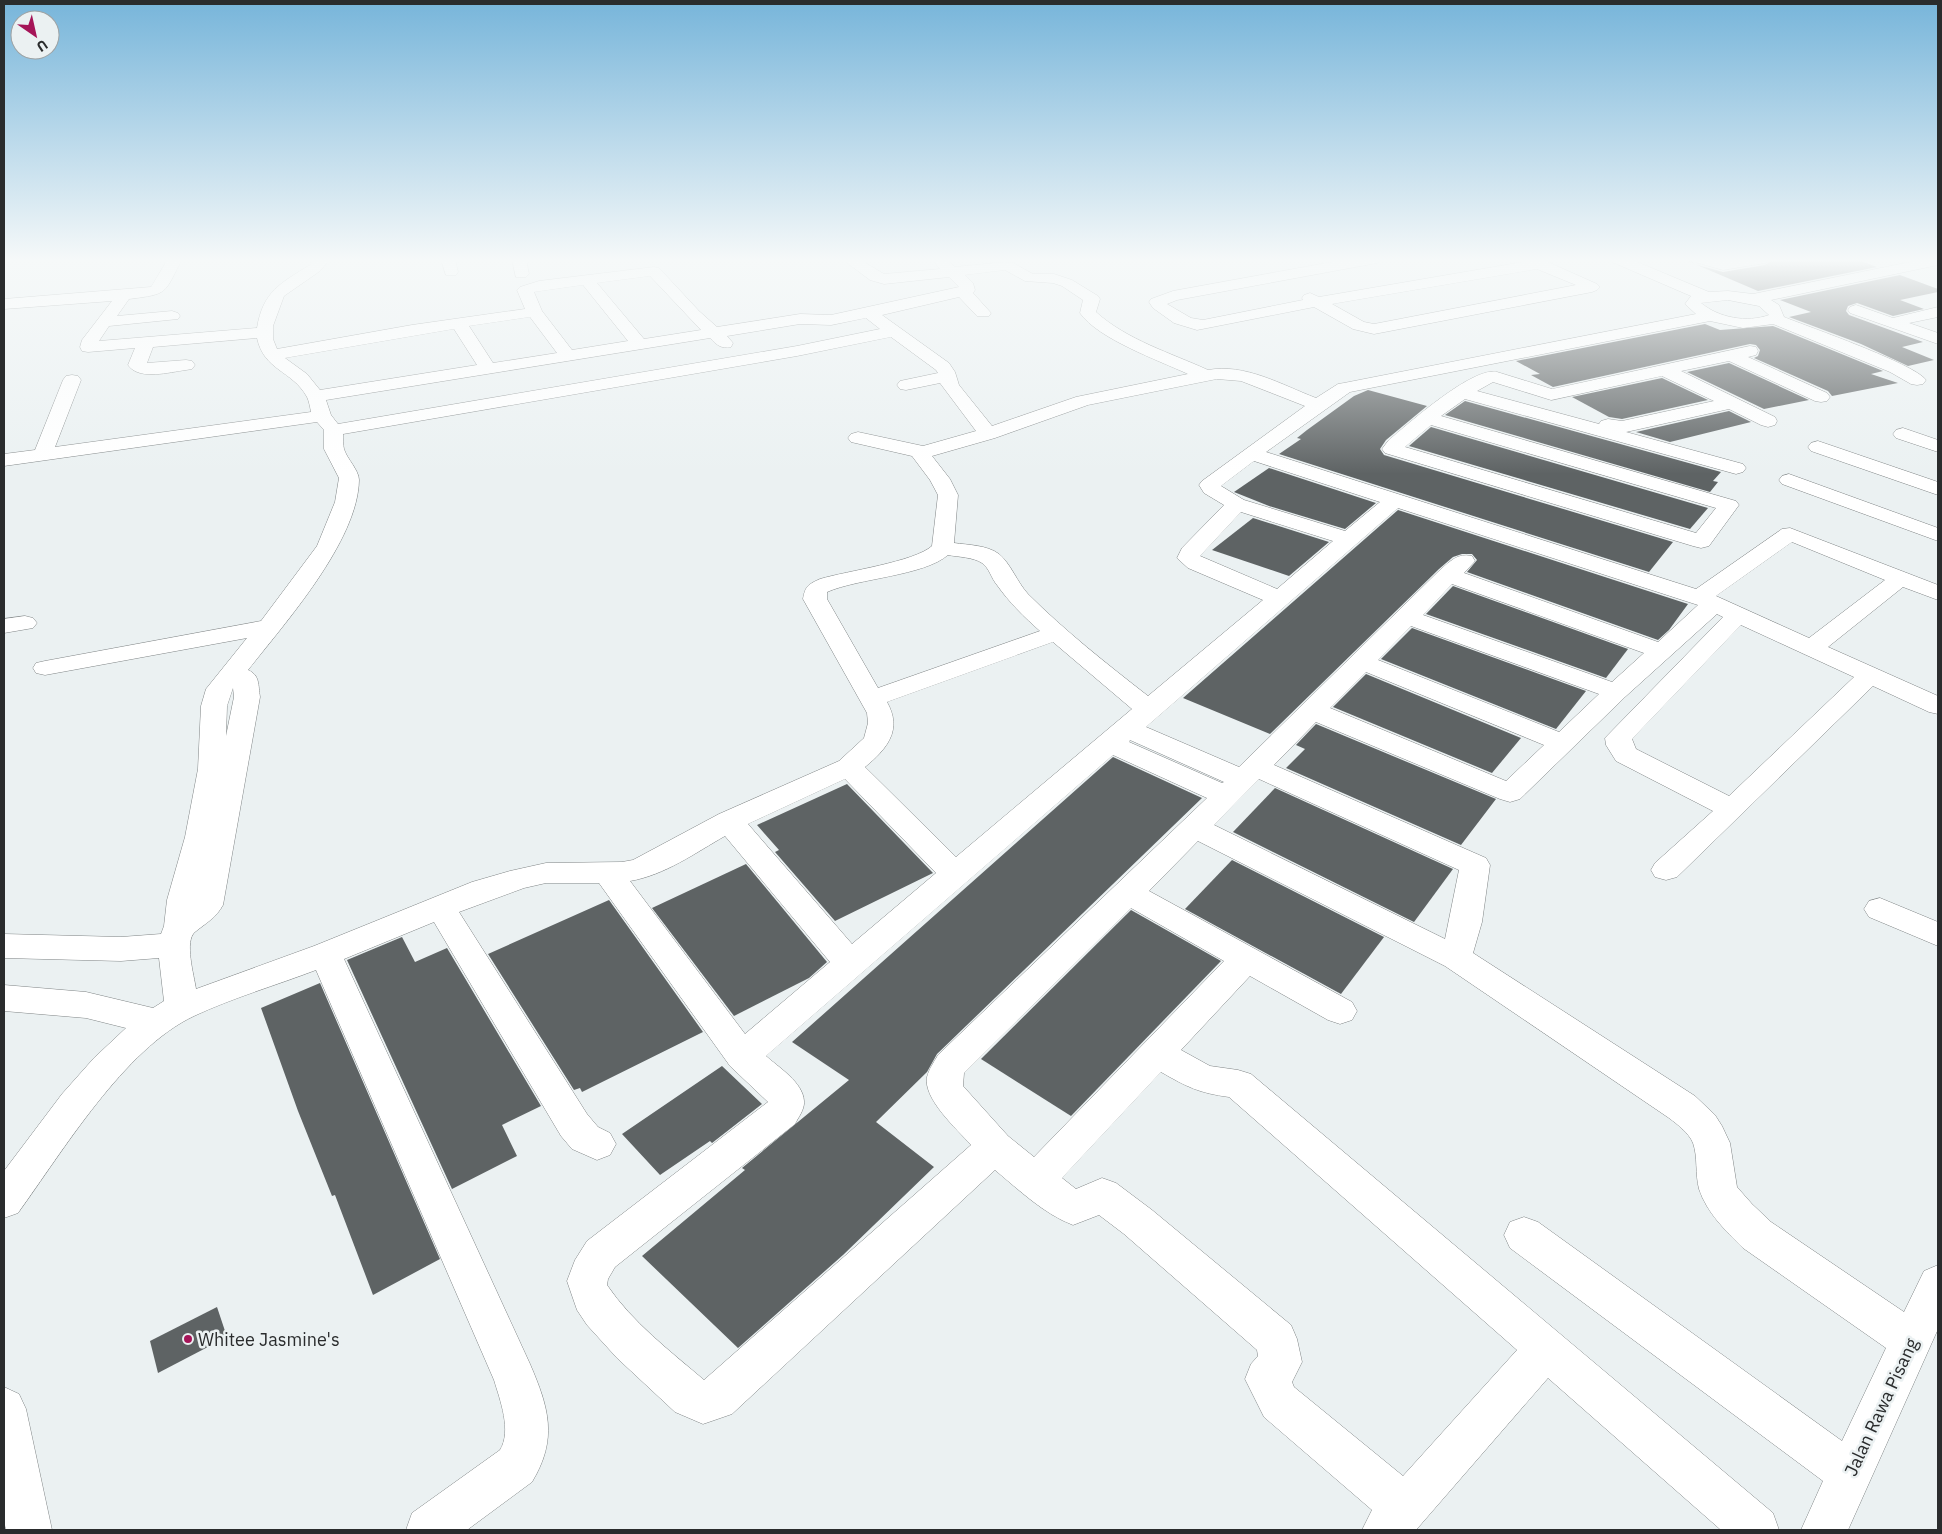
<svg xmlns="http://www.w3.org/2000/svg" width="1942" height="1534" font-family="'IBM Plex Sans',sans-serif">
<rect width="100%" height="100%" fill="#ebf1f2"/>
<!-- building -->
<g fill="#5e6364">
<path d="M 1683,259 L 1691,259 L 1694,264 L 1723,272 L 1765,265 L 1774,259 L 1856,259 L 1877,267 L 1758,291 Z"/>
<path d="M 1900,275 L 1938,289 L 1938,292 L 1900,300 L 1924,309 L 1893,316 L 1857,303 L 1848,306 L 1846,311 L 1849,315 L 1923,342 L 1902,347 L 1934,360 L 1908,366 L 1861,344 L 1789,317 L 1811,312 L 1780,300 Z"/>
<path d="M 1705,324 L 1720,330 L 1773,326 L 1883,371 L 1871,374 L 1898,383 L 1832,396 L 1828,391 L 1754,358 L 1758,356 L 1760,350 L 1756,345 L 1750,344 L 1553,387 L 1531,375 L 1540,374 L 1516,361 Z"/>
<path d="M 1729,363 L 1809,400 L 1764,409 L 1687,372 Z"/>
<path d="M 1662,378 L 1708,400 L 1622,419 L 1609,417 L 1572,397 Z"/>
<path d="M 1368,390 L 1427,406 L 1386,440 L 1380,449 L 1384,455 L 1673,542 L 1649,572 L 1279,454 L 1301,439 L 1297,438 L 1307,430 L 1354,396 Z"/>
<path d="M 1465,401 L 1721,472 L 1713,481 L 1718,482 L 1710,492 L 1445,415 Z"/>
<path d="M 1729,411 L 1751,422 L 1670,442 L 1636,432 Z"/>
<path d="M 1431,427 L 1708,508 L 1690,529 L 1409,446 Z"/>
<path d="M 1269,468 L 1376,503 L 1345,529 L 1269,506 L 1234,492 Z"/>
<path d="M 1398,510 L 1688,604 L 1669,630 L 1658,640 L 1467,572 L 1477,560 L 1472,554 L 1462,554 L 1453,557 L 1439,569 L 1270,734 L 1183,698 Z"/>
<path d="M 1253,518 L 1329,542 L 1289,576 L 1212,550 Z"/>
<path d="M 1453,586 L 1628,649 L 1606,678 L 1426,614 Z"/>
<path d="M 1412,628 L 1586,691 L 1556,729 L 1381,659 Z"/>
<path d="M 1366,674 L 1521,738 L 1492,773 L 1333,707 Z"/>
<path d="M 1316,724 L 1496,799 L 1461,845 L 1286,768 L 1305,749 L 1296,745 Z"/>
<path d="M 1113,757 L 1202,798 L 937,1054 L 927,1072 L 876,1122 L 934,1167 L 843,1255 L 738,1348 L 642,1256 L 745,1170 L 742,1168 L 849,1080 L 792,1042 Z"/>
<path d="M 847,784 L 933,873 L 835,921 L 775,852 L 779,850 L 757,825 Z"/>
<path d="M 1275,788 L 1453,869 L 1414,922 L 1233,832 Z"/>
<path d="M 1232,860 L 1384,937 L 1341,994 L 1185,909 Z"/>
<path d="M 746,864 L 827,962 L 809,978 L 734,1016 L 652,908 Z"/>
<path d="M 609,900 L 703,1032 L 582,1092 L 580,1088 L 574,1090 L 488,954 Z"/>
<path d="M 1131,910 L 1221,961 L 1071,1116 L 981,1059 Z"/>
<path d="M 402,937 L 415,962 L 447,948 L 541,1106 L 502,1125 L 517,1156 L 452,1189 L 347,960 Z"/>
<path d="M 320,983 L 440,1259 L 373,1295 L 335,1195 L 332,1196 L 298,1111 L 261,1008 Z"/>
<path d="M 722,1066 L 762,1104 L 712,1143 L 710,1141 L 660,1175 L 622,1134 Z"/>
<path d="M 217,1307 L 227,1337 L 158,1373 L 150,1341 Z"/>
</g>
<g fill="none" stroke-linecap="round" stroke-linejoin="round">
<!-- minor casing -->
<g stroke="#808586" stroke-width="1">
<g id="minor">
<path d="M 168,259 L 182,259 C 164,294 169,294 129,299 L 117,316 L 172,311 L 178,313 L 180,316 L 178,319 L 109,326 L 99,341 L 257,328 C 263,291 281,283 310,265 L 315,259 L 330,259 L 320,271 L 284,296 L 273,326 L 273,339 L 277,349 L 412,325 L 525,309 L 517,290 L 520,287 L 539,281 L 654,267 L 659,268 L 699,311 L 717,327 L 800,314 L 831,315 L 959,287 L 949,277 L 884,284 L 870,280 L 842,259 L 859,259 L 884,274 L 940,269 L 935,263 L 939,259 L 947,260 L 955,267 L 1005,262 L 1013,263 L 1033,274 L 1054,274 L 1072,280 L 1098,296 L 1100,299 L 1096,312 C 1127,340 1171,353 1208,370 C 1245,363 1282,385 1316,398 L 1338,384 L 1344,383 L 1696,314 L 1685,304 L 1691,296 L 1612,262 L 1610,259 L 1630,259 L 1709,292 L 1728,291 L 1753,294 L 1925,259 L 1938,259 L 1938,265 L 1771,300 L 1779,305 L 1784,317 C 1809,327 1915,364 1926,380 L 1923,384 L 1917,385 L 1911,384 L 1890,372 L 1773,324 L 1743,328 L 1710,321 L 1350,392 L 1266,452 L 1696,589 L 1782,529 L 1790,528 L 1938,585 L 1938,600 L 1903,587 L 1828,647 L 1938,696 L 1938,714 L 1929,712 L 1873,686 L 1677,877 L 1666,880 L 1655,877 L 1651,870 L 1655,863 L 1713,811 L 1616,761 L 1606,745 L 1605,738 L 1723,617 L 1717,614 L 1625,697 L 1520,799 L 1510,802 L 1500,799 L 1316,722 L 1274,765 L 1486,858 L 1490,865 L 1482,922 L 1473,953 L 1695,1096 L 1715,1115 L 1722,1126 L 1730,1143 L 1737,1187 L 1752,1204 L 1771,1222 L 1904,1312 L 1924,1271 L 1938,1265 L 1938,1329 L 1848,1530 L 1801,1530 L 1823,1481 L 1510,1248 L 1504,1235 L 1510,1222 L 1524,1217 L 1538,1222 L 1842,1441 L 1886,1348 L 1743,1248 C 1725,1230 1707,1213 1699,1189 C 1695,1174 1698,1157 1693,1143 C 1689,1133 1677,1124 1669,1118 L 1445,966 L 1198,841 L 1149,891 L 1352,1002 L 1357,1011 L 1352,1020 L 1340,1024 L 1328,1020 L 1250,976 L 1181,1050 L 1210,1066 L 1238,1070 L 1251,1074 L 1773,1513 L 1779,1530 L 1721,1530 L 1548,1378 L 1416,1530 L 1362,1530 L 1372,1510 L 1264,1417 L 1245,1379 L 1251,1364 L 1258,1356 L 1257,1350 L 1124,1234 L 1099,1215 L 1073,1225 C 1044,1214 1019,1190 995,1170 L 732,1414 L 703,1424 L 675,1412 L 617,1358 L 587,1325 L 577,1310 L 567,1281 L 575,1260 L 587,1241 L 768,1102 L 730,1066 L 599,883 L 546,883 L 524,888 L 459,912 L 587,1114 L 598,1127 L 610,1133 L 616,1144 L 610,1155 L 597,1160 L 572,1149 L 561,1136 L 434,922 L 344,959 L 530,1364 C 549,1408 558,1439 532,1482 L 467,1530 L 406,1530 L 412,1513 L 500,1450 C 512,1431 500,1400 494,1380 L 316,970 C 277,985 232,998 194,1016 C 124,1049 63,1151 18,1213 L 4,1218 L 4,1171 L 62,1094 L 94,1058 L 126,1028 L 86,1018 L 4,1011 L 4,985 L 86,992 L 153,1008 L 164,1001 L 159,958 L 121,961 L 4,958 L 4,934 L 121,937 L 161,934 L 164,926 L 167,900 L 185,837 L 198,769 L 201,706 L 206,689 L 247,638 L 45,675 L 36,673 L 33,668 L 36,663 L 45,661 L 261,621 L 317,546 L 335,502 L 339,478 L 324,449 L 324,430 L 317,422 L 4,466 L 4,454 L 35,450 L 63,380 L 66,376 L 72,375 L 78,376 L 81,380 L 55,447 L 311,412 C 310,407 309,401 307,397 C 292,370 264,371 257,338 L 153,347 L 147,363 L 186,360 L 192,361 L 195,365 L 192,369 L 186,370 C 170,372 139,381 128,365 L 135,348 L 88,352 L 82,351 L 80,347 L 82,340 L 112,301 L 4,309 L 4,299 L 151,287 ZM 1005,270 L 1025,281 L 1053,283 L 1062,286 L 1083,300 L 1080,313 C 1098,339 1158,360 1188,374 L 1076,397 L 992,426 L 959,385 L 955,372 L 949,363 L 882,315 L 959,297 L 977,316 L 989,316 L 991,313 L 973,293 L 975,290 L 973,283 L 965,275 ZM 650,276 L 701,330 L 644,339 L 597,283 ZM 583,285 L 628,341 L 572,350 L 542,311 L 534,292 ZM 1728,300 L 1759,306 L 1769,315 C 1747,323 1719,318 1701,303 ZM 530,317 L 557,353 L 493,363 L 469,326 ZM 866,318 L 880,329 L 797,346 L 338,424 L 331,415 L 326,400 L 710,338 C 717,345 721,349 731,347 L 733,343 L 727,336 L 800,324 L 831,325 ZM 454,329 L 477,365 L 320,390 L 307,374 L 285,358 ZM 891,337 L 936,370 L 938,373 L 900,381 L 897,385 L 900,389 L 906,390 L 940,383 L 976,431 L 923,446 L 858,432 L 851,434 L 848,438 L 851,442 L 912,456 L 930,480 L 938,495 L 932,546 C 914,562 847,571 820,579 C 809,584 805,586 803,599 L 867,713 L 868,723 L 864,738 L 839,761 L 719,814 L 633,860 L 622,862 L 546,863 L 510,871 L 472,882 L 314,946 L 196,989 C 194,975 184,941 195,932 C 206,923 216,918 223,905 L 260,697 C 258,685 260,675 248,670 C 285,623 358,541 359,480 C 359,470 347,459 344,449 C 343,445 343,439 343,434 L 797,356 ZM 1217,379 L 1241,381 L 1305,406 L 1202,481 L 1199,485 L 1204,493 L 1224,505 L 1182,548 L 1177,558 L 1188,568 L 1263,600 L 1148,696 C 1107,664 1065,631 1028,594 C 1017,582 1011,564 999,554 C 987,545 968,545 954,543 L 958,495 L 950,479 L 932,456 L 995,438 L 1088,405 ZM 1254,461 L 1380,502 L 1345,531 L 1244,500 L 1221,486 ZM 1398,508 L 1698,605 L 1658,642 L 1464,573 L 1475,561 L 1472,556 C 1457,553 1451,561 1440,570 L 1239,767 L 1146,727 ZM 1241,512 L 1333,541 L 1277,589 L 1200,556 ZM 1792,542 L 1885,580 L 1809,638 L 1716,596 ZM 948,555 C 958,557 973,557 982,563 C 990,569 991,578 997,585 C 1009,602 1024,617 1040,631 L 878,688 L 827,599 L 827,592 C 859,578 924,576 948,555 ZM 1452,584 L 1644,653 L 1612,682 L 1423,615 ZM 1741,625 L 1854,677 L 1729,796 L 1636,749 L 1632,739 ZM 1411,626 L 1599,694 L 1559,732 L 1378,660 ZM 1053,642 L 1132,709 L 956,857 L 865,767 C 887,749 903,730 887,702 ZM 1366,672 L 1544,745 L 1506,781 L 1330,708 ZM 233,688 L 234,697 L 226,736 L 227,706 ZM 1130,740 L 1224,782 L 1222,783 L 1129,742 ZM 1113,755 L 1207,798 L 938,1055 C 934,1062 929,1069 927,1077 C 923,1099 957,1129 971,1145 L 704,1380 C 670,1351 632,1322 607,1285 L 608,1279 L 615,1267 L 795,1124 C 798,1118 805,1109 804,1101 C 803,1082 778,1067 766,1056 ZM 845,779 L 936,873 L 852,944 L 748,824 ZM 1259,779 L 1459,870 L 1445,939 L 1214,825 ZM 725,836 L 830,962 L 745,1034 L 630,881 C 665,875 695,853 725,836 ZM 1131,908 L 1224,961 L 1034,1157 L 1008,1136 L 963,1086 L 964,1073 ZM 1161,1072 C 1187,1087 1199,1093 1229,1097 L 1517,1350 L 1403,1476 L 1294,1387 L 1292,1382 L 1302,1362 L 1297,1339 L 1291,1325 L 1152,1210 L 1116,1183 L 1102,1178 L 1076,1189 L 1062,1178 Z"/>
<path d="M 441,259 L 455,259 L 458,272 L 456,275 L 446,275 Z"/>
<path d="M 512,259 L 526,259 L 529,274 L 526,277 L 516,277 Z"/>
<path d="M 1349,259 L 1384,259 L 1377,263 L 1177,300 L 1167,304 L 1191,318 L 1203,320 L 1303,300 L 1302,298 L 1304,295 L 1310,293 L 1319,297 L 1523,262 L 1521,259 L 1541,259 L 1597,284 L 1600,287 L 1597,290 L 1592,292 L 1374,334 L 1353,329 L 1314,307 L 1197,330 L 1174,323 L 1153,308 L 1149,302 L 1151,299 L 1173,291 ZM 1537,269 L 1576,285 L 1374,324 L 1364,322 L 1332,304 Z"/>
<path d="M 1693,259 L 1716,259 L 1724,261 L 1737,259 L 1772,259 L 1765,263 L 1723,270 L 1695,262 Z"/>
<path d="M 1856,305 L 1893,318 L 1938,307 L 1938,317 L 1909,323 L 1938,333 L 1938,344 L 1850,313 L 1848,310 L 1850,307 Z"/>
<path d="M 1750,346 L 1756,347 L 1758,351 L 1756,355 L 1748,357 L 1827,393 L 1830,397 L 1827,401 L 1821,402 L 1815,401 L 1729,361 L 1681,371 L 1775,417 L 1777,421 L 1775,425 L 1768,427 L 1761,425 L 1729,409 L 1626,432 L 1743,464 L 1746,468 L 1743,472 L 1736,474 L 1465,399 L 1441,416 L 1736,501 L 1739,505 L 1709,546 L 1701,548 L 1693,546 L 1385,453 L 1382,449 L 1388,441 C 1408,424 1473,366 1497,372 L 1552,389 ZM 1662,376 L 1714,401 L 1622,421 L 1608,419 L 1601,421 L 1599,424 L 1477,391 L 1493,382 L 1551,400 ZM 1431,425 L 1716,508 L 1696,533 L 1405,447 Z"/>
<path d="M 1903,428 L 1938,440 L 1938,452 L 1896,438 L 1893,434 L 1896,430 Z"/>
<path d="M 1818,441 L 1938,482 L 1938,495 L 1811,451 L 1808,447 L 1811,443 Z"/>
<path d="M 1789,474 L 1938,528 L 1938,541 L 1782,484 L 1779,480 L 1782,476 Z"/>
<path d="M 25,616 L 33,618 L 37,623 L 33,628 L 4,633 L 4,619 Z"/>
<path d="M 1880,898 L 1938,922 L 1938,946 L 1869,917 L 1864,909 L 1869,901 Z"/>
<path d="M 4,1387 L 19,1394 L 26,1409 L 52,1530 L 6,1530 L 4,1520 Z"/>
</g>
</g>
<!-- minor -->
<use href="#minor" fill="#fff" fill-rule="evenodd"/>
</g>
<!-- sky -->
<linearGradient id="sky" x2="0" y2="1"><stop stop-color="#77b5da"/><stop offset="0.55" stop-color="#f6f9f9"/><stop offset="1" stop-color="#f6f9f9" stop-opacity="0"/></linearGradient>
<rect width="1942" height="474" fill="url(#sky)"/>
<!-- markers -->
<circle fill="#a51558" stroke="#ebf1f2" stroke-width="2" cx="188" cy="1339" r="5"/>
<g text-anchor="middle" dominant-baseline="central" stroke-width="5" stroke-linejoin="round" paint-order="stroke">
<!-- near-poi labels -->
<g font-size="18" fill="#2a2c2d" stroke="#ebf1f2" text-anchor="start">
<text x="198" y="1339">Whitee Jasmine's</text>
</g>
<!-- near-street labels -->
<g font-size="18" fill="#2a2c2d" stroke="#ebf1f2">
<text transform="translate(1881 1407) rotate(-65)">Jalan Rawa Pisang</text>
</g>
</g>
<!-- border -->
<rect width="1942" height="1534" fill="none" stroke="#2a2c2d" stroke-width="10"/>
<!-- north arrow -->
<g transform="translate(35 35) rotate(146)"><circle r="24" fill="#ebf1f2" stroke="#9ea2a3"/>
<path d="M0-4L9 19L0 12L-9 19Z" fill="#a51558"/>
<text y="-8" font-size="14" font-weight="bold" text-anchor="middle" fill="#2a2c2d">U</text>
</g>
</svg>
